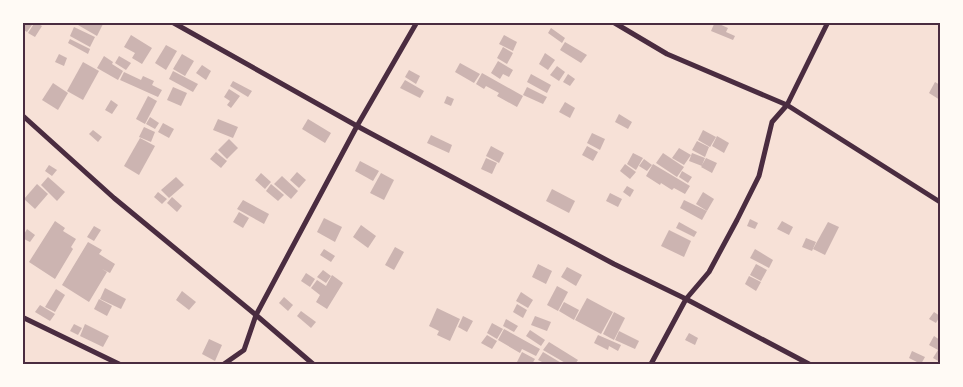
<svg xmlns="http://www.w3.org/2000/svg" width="963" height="387" font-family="Merriweather,serif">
<rect width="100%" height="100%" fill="#f7e1d7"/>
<!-- building -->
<g fill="#ccb4b1">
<path d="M 22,22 L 34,22 L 27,32 L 22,29 Z"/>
<path d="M 35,22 L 42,26 L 35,37 L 28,33 Z"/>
<path d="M 79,22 L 104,22 L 97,36 L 78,25 Z"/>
<path d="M 715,22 L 728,28 L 726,32 L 735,36 L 733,40 L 711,31 Z"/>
<path d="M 74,27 L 95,37 L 90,47 L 70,36 Z"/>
<path d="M 551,28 L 565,38 L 562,43 L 548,33 Z"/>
<path d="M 131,35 L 152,48 L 142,64 L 132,58 L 135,53 L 124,47 Z"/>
<path d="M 504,35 L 517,42 L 513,51 L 499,44 Z"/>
<path d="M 70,39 L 90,49 L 88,54 L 68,43 Z"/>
<path d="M 565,42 L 587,55 L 581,63 L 560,50 Z"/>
<path d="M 166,45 L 177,51 L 166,70 L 155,63 Z"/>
<path d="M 503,47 L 513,53 L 507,64 L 497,58 Z"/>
<path d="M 545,53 L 555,60 L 548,70 L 539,64 Z"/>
<path d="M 59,54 L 67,58 L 64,66 L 55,62 Z"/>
<path d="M 182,54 L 194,61 L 185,76 L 173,69 Z"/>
<path d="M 104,56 L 113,62 L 112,64 L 123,71 L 118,80 L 97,68 Z"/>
<path d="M 119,56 L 131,63 L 126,70 L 115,63 Z"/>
<path d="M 498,61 L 513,70 L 509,77 L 503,74 L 500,79 L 491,73 Z"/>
<path d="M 83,62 L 99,71 L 83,100 L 67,91 Z"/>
<path d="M 460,63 L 480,74 L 474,83 L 455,72 Z"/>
<path d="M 202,65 L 211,71 L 206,80 L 196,73 Z"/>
<path d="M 557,66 L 565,72 L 559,81 L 550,75 Z"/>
<path d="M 409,70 L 420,76 L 416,84 L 405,77 Z"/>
<path d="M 173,71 L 198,84 L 193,92 L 169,79 Z"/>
<path d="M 124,72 L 141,80 L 143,76 L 154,81 L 152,85 L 162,90 L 158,97 L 120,80 Z"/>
<path d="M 482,73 L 523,96 L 517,107 L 497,96 L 499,93 L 486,86 L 484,89 L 476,84 Z"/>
<path d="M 531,74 L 551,85 L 547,93 L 527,82 Z"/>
<path d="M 568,74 L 575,79 L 570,86 L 563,82 Z"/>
<path d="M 405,80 L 424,91 L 420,98 L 400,88 Z"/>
<path d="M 233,81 L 252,91 L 248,97 L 230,86 Z"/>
<path d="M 935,82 L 940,85 L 940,100 L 929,93 Z"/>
<path d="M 53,83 L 68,93 L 58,110 L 42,100 Z"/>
<path d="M 173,87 L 187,93 L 181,106 L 167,100 Z"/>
<path d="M 527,87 L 547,97 L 543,104 L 523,95 Z"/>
<path d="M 229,89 L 240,96 L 231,108 L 227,105 L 230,101 L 224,97 Z"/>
<path d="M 148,96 L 157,101 L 145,124 L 136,119 Z"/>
<path d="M 447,96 L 454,99 L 451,106 L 444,103 Z"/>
<path d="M 111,100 L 118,105 L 112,114 L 105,110 Z"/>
<path d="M 565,102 L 575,108 L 570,118 L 559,112 Z"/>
<path d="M 619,114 L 632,122 L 628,129 L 615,122 Z"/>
<path d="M 150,117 L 159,123 L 155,129 L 146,124 Z"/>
<path d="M 218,119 L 238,127 L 233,138 L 213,130 Z"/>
<path d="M 308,119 L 331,133 L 325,143 L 302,129 Z"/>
<path d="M 163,123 L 174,129 L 169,138 L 158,132 Z"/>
<path d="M 144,127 L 155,132 L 151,142 L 139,137 Z"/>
<path d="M 93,130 L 102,137 L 98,142 L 89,134 Z"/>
<path d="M 703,130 L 716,137 L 710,147 L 698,140 Z"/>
<path d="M 592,133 L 605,139 L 600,150 L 587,143 Z"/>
<path d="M 431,135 L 452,145 L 449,153 L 427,143 Z"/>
<path d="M 717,136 L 729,143 L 724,153 L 712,146 Z"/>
<path d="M 140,138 L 155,146 L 139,175 L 124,166 Z"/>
<path d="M 229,139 L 238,148 L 227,159 L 218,150 Z"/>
<path d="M 697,141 L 709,147 L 705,157 L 692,150 Z"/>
<path d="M 491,146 L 504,153 L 499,163 L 486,156 Z"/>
<path d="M 587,146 L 598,152 L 593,161 L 582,155 Z"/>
<path d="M 679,148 L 691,155 L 684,165 L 672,158 Z"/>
<path d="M 216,152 L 227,161 L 221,168 L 210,159 Z"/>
<path d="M 633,153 L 643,158 L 636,170 L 627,164 Z"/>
<path d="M 663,153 L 684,167 L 677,177 L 656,163 Z"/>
<path d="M 692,153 L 705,158 L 702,165 L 706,158 L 717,163 L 712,173 L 701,167 L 702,166 L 689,161 Z"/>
<path d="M 486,158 L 497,163 L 492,174 L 481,169 Z"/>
<path d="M 644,159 L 652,165 L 647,171 L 639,166 Z"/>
<path d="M 360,161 L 379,171 L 373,181 L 355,171 Z"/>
<path d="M 625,164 L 636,172 L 630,179 L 620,171 Z"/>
<path d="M 653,164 L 690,186 L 685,194 L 674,188 L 672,190 L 661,183 L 660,185 L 646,176 Z"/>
<path d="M 49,165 L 57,170 L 52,176 L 45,171 Z"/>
<path d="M 682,171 L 692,177 L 688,183 L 679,177 Z"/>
<path d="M 297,172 L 306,180 L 299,188 L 290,180 Z"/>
<path d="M 261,173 L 271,182 L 265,189 L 255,180 Z"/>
<path d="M 381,173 L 394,180 L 384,200 L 370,193 Z"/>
<path d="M 282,176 L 298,191 L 291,199 L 274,184 Z"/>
<path d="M 48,177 L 65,192 L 57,201 L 41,185 Z"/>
<path d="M 176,177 L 184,185 L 169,198 L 161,190 Z"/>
<path d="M 37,184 L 48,194 L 35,209 L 24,199 Z"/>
<path d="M 271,184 L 284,195 L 278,201 L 266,191 Z"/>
<path d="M 627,186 L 634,190 L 630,197 L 623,192 Z"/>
<path d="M 552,189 L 575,201 L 569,213 L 546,201 Z"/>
<path d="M 158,192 L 167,199 L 162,204 L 154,197 Z"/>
<path d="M 703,192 L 714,199 L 707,211 L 696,204 Z"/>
<path d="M 610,193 L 622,199 L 618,207 L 606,201 Z"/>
<path d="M 172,197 L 182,206 L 177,212 L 167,203 Z"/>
<path d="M 243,200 L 269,214 L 264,224 L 237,209 Z"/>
<path d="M 684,200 L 707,211 L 702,220 L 680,208 Z"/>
<path d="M 239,212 L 249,218 L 243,228 L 233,222 Z"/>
<path d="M 324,218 L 342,227 L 335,242 L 317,232 Z"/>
<path d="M 750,219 L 758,223 L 755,229 L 747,226 Z"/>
<path d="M 55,221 L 65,228 L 63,231 L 76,239 L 71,247 L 73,249 L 55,279 L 29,262 Z"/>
<path d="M 782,221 L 793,227 L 789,235 L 777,229 Z"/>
<path d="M 679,222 L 697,232 L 694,237 L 676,228 Z"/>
<path d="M 828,222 L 839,227 L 825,255 L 813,249 Z"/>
<path d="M 361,225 L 376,236 L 368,248 L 353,237 Z"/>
<path d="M 94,226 L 101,230 L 94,241 L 87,237 Z"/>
<path d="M 27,229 L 35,235 L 30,242 L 22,238 Z"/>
<path d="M 669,230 L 691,241 L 684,257 L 661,246 Z"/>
<path d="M 806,238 L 816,242 L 812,251 L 802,247 Z"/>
<path d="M 88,242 L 102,250 L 99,254 L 115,264 L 110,273 L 102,269 L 107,272 L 89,302 L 62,285 Z"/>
<path d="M 395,247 L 404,252 L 394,270 L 385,265 Z"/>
<path d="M 324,249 L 335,256 L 331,262 L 320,255 Z"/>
<path d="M 755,249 L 773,260 L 769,268 L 750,258 Z"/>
<path d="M 538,264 L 552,271 L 546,284 L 532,277 Z"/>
<path d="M 756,264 L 767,270 L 761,281 L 750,275 Z"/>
<path d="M 567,267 L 582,275 L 576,286 L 561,277 Z"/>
<path d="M 323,270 L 331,276 L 326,283 L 317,277 Z"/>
<path d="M 306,273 L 315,279 L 310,287 L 301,281 Z"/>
<path d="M 332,275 L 343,283 L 327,309 L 316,302 L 320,295 L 311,288 L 317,280 L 326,286 Z"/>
<path d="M 749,276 L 761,282 L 756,291 L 745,284 Z"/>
<path d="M 557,286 L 568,292 L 558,311 L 547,305 Z"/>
<path d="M 105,288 L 126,299 L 121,309 L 100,299 Z"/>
<path d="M 56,289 L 65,295 L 55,312 L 45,307 Z"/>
<path d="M 182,291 L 196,302 L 189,310 L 176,300 Z"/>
<path d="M 521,292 L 533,300 L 528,308 L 516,301 Z"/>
<path d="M 284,297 L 293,305 L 288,311 L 279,303 Z"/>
<path d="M 587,298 L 613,312 L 601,334 L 575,320 Z"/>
<path d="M 99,299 L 112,306 L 107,316 L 94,309 Z"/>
<path d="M 564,302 L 579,310 L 574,320 L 559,311 Z"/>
<path d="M 517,304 L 527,310 L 523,318 L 513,312 Z"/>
<path d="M 40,305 L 55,314 L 50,321 L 35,312 Z"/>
<path d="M 437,308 L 460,319 L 450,341 L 437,335 L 439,331 L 429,326 Z"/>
<path d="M 301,311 L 316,322 L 311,328 L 297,316 Z"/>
<path d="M 614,312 L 625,318 L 614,340 L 603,334 Z"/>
<path d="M 934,312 L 940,316 L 936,323 L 929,319 Z"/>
<path d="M 463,316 L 473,321 L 467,332 L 458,327 Z"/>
<path d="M 535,316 L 551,322 L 547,331 L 531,325 Z"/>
<path d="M 506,319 L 518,326 L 514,332 L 503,326 Z"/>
<path d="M 492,323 L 503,329 L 497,339 L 487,333 Z"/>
<path d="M 74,324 L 82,328 L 78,335 L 70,331 Z"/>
<path d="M 85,324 L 109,336 L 103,347 L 80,336 Z"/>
<path d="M 504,329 L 540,349 L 536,356 L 522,349 L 520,353 L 498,340 Z"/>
<path d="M 530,330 L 545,340 L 541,346 L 526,336 Z"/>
<path d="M 619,331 L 639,341 L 635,349 L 615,340 Z"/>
<path d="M 689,333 L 698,338 L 695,345 L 685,340 Z"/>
<path d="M 487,335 L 497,341 L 492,349 L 481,343 Z"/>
<path d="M 598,335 L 621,345 L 618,351 L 609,346 L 608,350 L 594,343 Z"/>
<path d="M 934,336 L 940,340 L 940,362 L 933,358 L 938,350 L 929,345 Z"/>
<path d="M 209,339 L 222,345 L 215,361 L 202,354 Z"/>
<path d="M 549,342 L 578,360 L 575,364 L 567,364 L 543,350 Z"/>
<path d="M 912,351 L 925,357 L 921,364 L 909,358 Z"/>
<path d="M 522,352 L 535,359 L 532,364 L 522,364 L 517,362 Z"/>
<path d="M 543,352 L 563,364 L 546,364 L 538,360 Z"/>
</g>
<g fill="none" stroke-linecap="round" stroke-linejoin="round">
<!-- minor -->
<g stroke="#4a2c40" stroke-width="5">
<path d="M 172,22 L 357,126 L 614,264 L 686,299 L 809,364"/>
<path d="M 613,22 L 667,54 L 787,105 L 940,202"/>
<path d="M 22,115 L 114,198 L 256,315 L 313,364"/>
<path d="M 22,317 L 119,364"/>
<path d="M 224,364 L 244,350 L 256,315 L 357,126 L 417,22"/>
<path d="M 651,364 L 686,299 L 709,272 L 737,220 L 759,176 L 772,122 L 787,105 L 828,22"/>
</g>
</g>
<!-- border -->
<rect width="963" height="387" fill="none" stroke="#fffaf5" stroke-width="48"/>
<rect x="24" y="24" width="915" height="339" fill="none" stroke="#4a2c40" stroke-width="2"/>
</svg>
